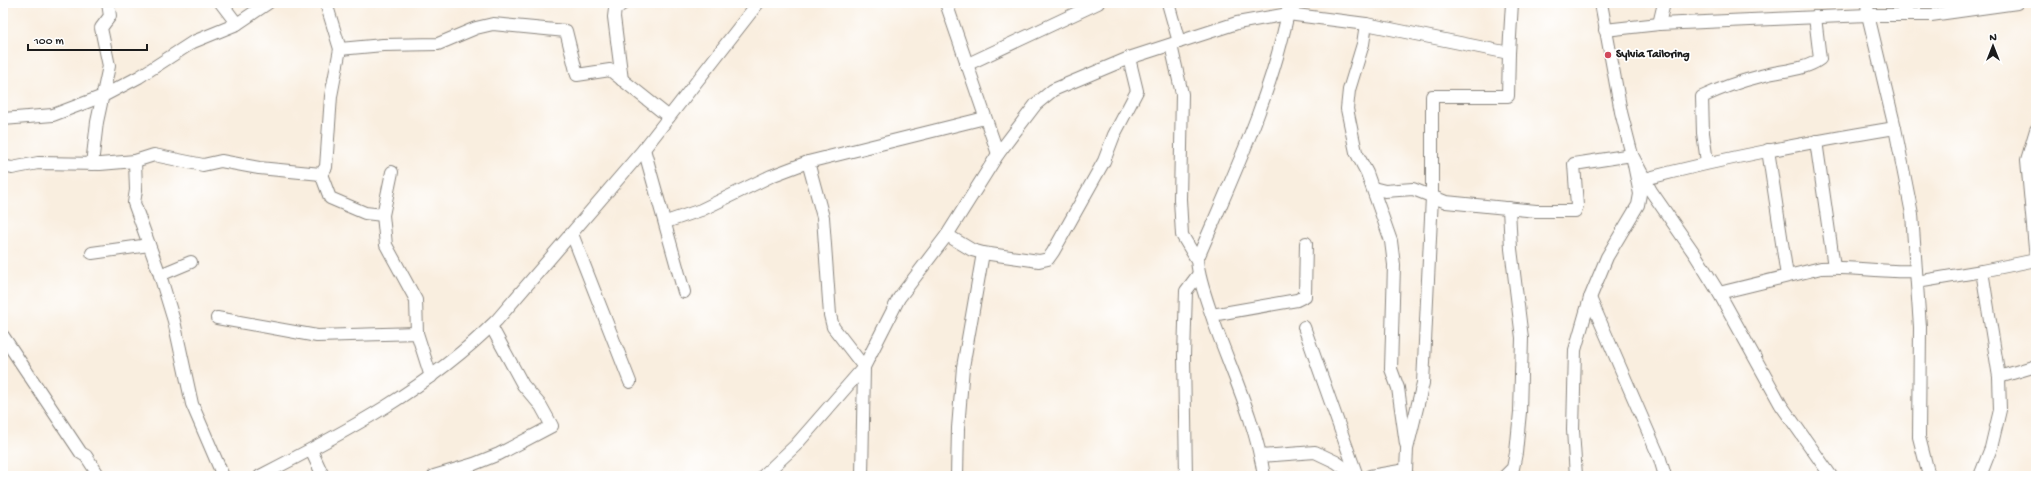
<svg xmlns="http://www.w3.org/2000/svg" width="2039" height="479" font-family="'Gochi Hand',sans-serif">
<rect width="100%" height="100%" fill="#fff"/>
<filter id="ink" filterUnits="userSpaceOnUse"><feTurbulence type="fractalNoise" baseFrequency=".025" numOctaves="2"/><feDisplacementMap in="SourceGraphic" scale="8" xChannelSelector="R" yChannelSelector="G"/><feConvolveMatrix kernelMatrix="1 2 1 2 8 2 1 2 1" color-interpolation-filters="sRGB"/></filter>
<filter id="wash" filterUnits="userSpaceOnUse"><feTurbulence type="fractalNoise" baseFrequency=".012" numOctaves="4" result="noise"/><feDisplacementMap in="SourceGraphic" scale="16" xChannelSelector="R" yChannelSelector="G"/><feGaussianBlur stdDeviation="0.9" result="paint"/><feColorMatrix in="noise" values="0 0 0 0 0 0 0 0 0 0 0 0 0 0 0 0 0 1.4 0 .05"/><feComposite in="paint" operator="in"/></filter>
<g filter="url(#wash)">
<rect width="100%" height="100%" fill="#f9eedf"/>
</g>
<g filter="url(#ink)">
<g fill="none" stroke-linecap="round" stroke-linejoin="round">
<!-- minor casing -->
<g stroke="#8a857e" stroke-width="14">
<g id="minor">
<path d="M 221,3 L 237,24 L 268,3"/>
<path d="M 946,3 L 998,154"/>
<path d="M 1168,3 L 1179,42"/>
<path d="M 1601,3 L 1621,112 L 1632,155 L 1651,191 L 1696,256 L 1719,293 L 1781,405 L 1831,476"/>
<path d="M 1867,3 L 1868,15 L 1895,128 L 1912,214 L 1920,327 L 1919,437 L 1929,476"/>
<path d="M 1366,24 L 1363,44 L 1349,90 L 1347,109 L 1356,152 L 1367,173 L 1391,241 L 1394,265 L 1391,369 L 1398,388 L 1406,444"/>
<path d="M 1659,24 L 1664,3"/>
<path d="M 1605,30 L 1659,24 L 1868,15 L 1931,15 L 2017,3"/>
<path d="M 1171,45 L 1182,94 L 1180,199 L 1182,235 L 1197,260"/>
<path d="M 340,49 L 383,45 L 438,44 L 476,28 L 493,24 L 566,31 L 577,75 L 610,70 L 669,117"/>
<path d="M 966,65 L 1098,3"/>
<path d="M 622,80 L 614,17 L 615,9 L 624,3"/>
<path d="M 3,119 L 53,115 L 103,96 L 139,77 L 193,42 L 237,24"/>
<path d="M 1816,141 L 1834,267"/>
<path d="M 644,149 L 684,292"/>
<path d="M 1768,150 L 1787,276"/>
<path d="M 135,161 L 136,190 L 134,203 L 160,275 L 174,321 L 192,404 L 223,476"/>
<path d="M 808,162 L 823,217 L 830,315 L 833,327 L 864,367 L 862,476"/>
<path d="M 1707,162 L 1703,133 L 1702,97 C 1721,88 1741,81 1761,76 C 1780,70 1804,71 1820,59 L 1815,17"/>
<path d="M 92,164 L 97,122 L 109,66 L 101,28 L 110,16 L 108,3"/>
<path d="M 3,166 L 12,168 L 38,163 L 100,164 L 135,161 L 154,155 L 203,165 L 221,161 L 259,168 L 321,174 L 326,167 L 331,96 L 340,49 L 326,3"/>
<path d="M 321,174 L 330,198 L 365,213 L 383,215 L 392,172"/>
<path d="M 1645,179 C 1727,157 1811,142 1895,128"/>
<path d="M 1373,188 L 1385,191 L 1413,189 L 1446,202 L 1536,211 L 1575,211 L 1577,206 L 1574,164 L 1632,155 L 1640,194 L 1638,205 L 1607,257 L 1590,298 L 1575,350 L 1573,430 L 1576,476"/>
<path d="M 383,215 L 386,245 L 416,300 L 417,333"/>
<path d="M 666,222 L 701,210 L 771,176 L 808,162 L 985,118"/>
<path d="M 572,234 L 630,382"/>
<path d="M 947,235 L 972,250 L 983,253 L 963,367 L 958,428 L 957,476"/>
<path d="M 92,253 L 149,245"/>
<path d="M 983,253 L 1039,261 L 1048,259 L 1053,252 L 1104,161 L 1114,135 L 1137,91 L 1129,58"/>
<path d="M 160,275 L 191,262"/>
<path d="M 1917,282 L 1982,271"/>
<path d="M 1719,293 L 1821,268 C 1853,266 1884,273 1916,271"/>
<path d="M 1590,298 L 1660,459 L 1665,476"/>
<path d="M 1212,315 L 1297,300 L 1305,296 L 1306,243"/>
<path d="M 217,318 L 317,336 L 417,333 L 431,377"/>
<path d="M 1304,327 L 1357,476"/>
<path d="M 3,336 L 81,453 L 86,456 L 99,476"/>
<path d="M 1999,377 L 2036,366"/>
<path d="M 311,450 L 323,476"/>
<path d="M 1261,456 L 1315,452 L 1336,462 L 1356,476"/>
<path d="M 260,476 C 344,433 429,388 497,320 L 644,149 L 758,3"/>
<path d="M 434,476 L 474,464 L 499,454 L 552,426 L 541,406 L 523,385 L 491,326"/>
<path d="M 763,476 L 795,446 L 864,367 L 899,298 L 947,235 L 998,154 L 1036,104 L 1053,90 L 1129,58 L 1237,23 L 1288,14 L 1366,24 L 1509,53 L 1512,3"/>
<path d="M 1186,476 L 1184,356 L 1186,291 L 1198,275"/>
<path d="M 1264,476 C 1256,423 1233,375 1215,325 C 1208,303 1199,282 1197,260 C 1233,176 1273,93 1290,3"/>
<path d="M 1370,476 L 1406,470 L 1407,449 L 1423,383 L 1432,197 L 1432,96 L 1508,96 L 1509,53"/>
<path d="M 1505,476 L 1513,468 L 1516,453 L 1520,412 L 1522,338 L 1511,249 L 1509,208"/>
<path d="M 1980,476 L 1991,448 L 2000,410 L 1999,377 L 1982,271 L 2036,260 L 2027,160 L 2036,130"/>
</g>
</g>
<!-- minor -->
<use href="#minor" stroke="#fff" stroke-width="12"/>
</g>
</g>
<!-- markers -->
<circle fill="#d1495b" stroke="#fff" stroke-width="1.5" cx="1608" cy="55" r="4"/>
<g text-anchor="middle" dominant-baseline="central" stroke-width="3.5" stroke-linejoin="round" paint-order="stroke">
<!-- poi labels -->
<g font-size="12" font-weight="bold" fill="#1c1c1c" stroke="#fff" text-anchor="start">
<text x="1616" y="55">Sylvia Tailoring</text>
</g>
</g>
<!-- margin -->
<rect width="2039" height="479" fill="none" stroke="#fff" stroke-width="16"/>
<!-- north arrow -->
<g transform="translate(1993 46)" stroke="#ffffff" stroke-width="3" paint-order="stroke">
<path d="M0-3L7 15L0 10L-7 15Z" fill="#1c1c1c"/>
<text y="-6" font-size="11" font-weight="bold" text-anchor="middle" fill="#1c1c1c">N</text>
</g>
<!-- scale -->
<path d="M28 44v6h119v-6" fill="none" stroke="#1c1c1c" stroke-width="2"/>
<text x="34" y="44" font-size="12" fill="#1c1c1c" stroke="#ffffff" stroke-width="3" paint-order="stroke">100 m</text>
</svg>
